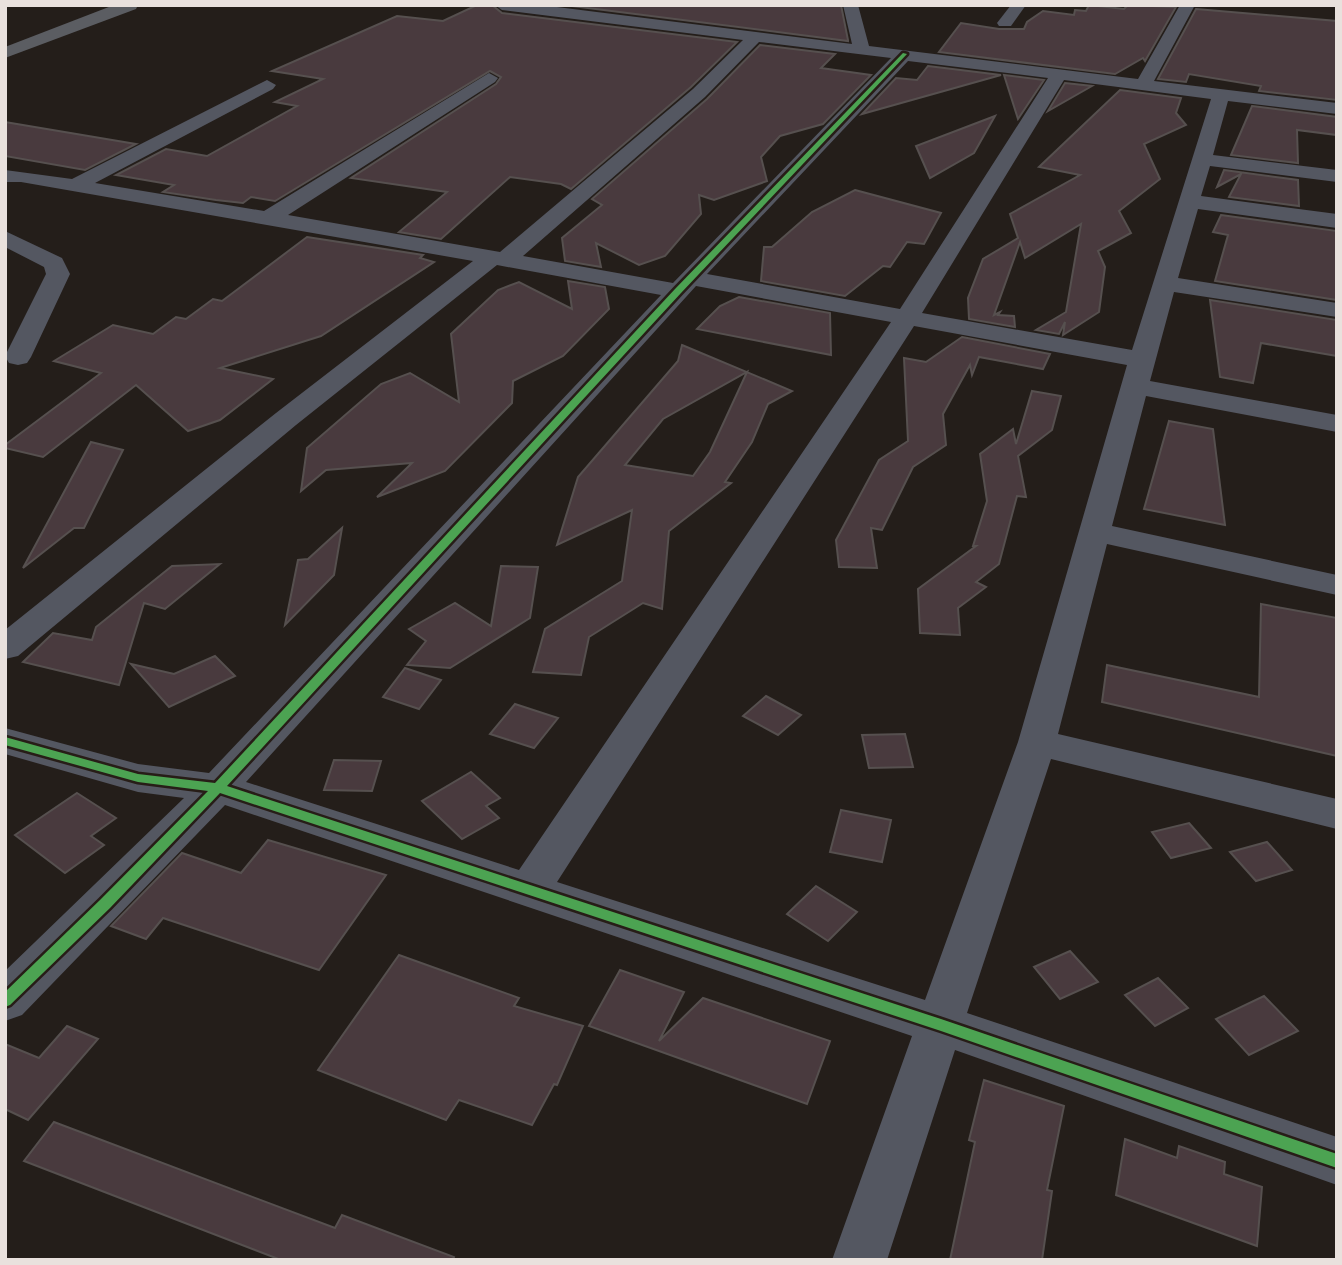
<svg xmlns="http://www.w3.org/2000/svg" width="1342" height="1265" font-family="'Fira Sans',sans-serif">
<rect width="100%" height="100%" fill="#241e1a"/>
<!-- building -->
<g fill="#493a3e" stroke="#56504f" stroke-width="2" fill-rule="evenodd">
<path d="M 477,5 L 492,5 L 502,13 L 737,42 L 691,87 L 571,189 L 561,184 L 510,177 L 441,239 L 399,232 L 447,192 L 351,178 L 496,84 L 501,77 L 490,71 L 275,201 L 251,197 L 243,203 L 216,200 L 163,192 L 174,185 L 116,175 L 166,149 L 207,156 L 297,106 L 275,102 L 323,79 L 272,71 L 397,16 L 443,21 Z"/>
<path d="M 564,5 L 841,5 L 848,40 L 848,41 Z"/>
<path d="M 1089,5 L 1124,9 L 1128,5 L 1176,7 L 1145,61 L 1143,58 L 1115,74 L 939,52 L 961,23 L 999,29 L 1024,29 L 1027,22 L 1043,11 L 1074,15 L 1075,10 L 1086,11 Z"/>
<path d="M 1196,9 L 1337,21 L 1337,100 L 1259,91 L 1261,86 L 1189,74 L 1186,82 L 1158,79 Z"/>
<path d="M 760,45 L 835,54 L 821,68 L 871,75 L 823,124 L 780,136 L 761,157 L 767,181 L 714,200 L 699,195 L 701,214 L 665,256 L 639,265 L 596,243 L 601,267 L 565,261 L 562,238 L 602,205 L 592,199 L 707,99 Z"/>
<path d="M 928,66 L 1001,75 L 862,114 L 896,78 L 917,80 Z"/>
<path d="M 1004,75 L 1044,80 L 1018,119 Z"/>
<path d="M 1065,83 L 1092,86 L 1048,111 Z"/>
<path d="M 1120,90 L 1181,98 L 1176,113 L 1186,125 L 1144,144 L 1160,179 L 1119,211 L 1131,233 L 1098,251 L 1105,267 L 1099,312 L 1063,335 L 1065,322 L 1059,334 L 1036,330 L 1066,312 L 1081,224 L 1025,258 L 1020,242 L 994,315 L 1000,312 L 998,315 L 1014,316 L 1015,327 L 969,319 L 968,298 L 983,259 L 1018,238 L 1010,214 L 1080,175 L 1039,167 Z"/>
<path d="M 1252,106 L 1337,117 L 1337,135 L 1297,130 L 1298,163 L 1231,155 Z"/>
<path d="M 995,116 L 974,153 L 930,178 L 916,146 Z"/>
<path d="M 5,122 L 136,144 L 85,170 L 5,156 Z"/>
<path d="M 1224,170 L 1298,180 L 1299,206 L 1229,197 L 1241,174 L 1217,187 Z"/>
<path d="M 855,190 L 941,213 L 924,244 L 907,242 L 890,267 L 883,266 L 845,296 L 761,281 L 764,247 L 772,247 L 812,212 Z"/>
<path d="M 1221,215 L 1337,231 L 1337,300 L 1215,281 L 1228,235 L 1213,232 Z"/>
<path d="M 307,237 L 423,255 L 420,258 L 434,262 L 321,336 L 220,368 L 273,379 L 220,420 L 188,431 L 136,385 L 43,457 L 5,448 L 5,445 L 101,373 L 54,361 L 113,325 L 153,334 L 176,317 L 186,319 L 213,299 L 222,301 Z"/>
<path d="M 568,281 L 605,287 L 609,309 L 563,356 L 513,381 L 512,403 L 445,471 L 377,497 L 412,463 L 326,470 L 301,491 L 307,448 L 381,384 L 410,373 L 459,402 L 451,334 L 498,290 L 519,282 L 572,309 Z"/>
<path d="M 739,297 L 830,313 L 831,355 L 697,329 L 720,306 Z"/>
<path d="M 1210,300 L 1337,320 L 1337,356 L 1261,343 L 1253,383 L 1220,377 Z"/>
<path d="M 962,337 L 1050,354 L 1043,369 L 979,357 L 972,375 L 970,365 L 943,414 L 946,445 L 913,467 L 882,530 L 871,528 L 877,568 L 839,567 L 836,540 L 879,460 L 908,441 L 904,358 L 926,362 Z"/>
<path d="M 682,345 L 792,391 L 768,404 L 752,442 L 725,482 L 731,483 L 669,531 L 662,609 L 643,603 L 589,637 L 581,675 L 533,672 L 545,629 L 622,581 L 632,510 L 557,545 L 578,477 L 678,361 ZM 747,372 L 710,452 L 693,476 L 625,465 L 663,419 Z"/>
<path d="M 1032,391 L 1061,396 L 1052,430 L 1018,456 L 1026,497 L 1017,496 L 999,564 L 976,582 L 986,587 L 958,608 L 960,635 L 920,633 L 918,589 L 976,546 L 973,546 L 987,501 L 980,454 L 1013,429 L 1016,444 Z"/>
<path d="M 1169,421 L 1213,429 L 1225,525 L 1144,509 Z"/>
<path d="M 91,442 L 123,450 L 84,528 L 74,528 L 23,568 Z"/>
<path d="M 342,528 L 334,575 L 285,625 L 298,560 L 308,559 Z"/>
<path d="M 220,564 L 165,609 L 144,603 L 119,685 L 23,662 L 53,633 L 92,640 L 96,627 L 172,566 Z"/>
<path d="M 501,566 L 538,567 L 530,618 L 450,668 L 407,665 L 426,641 L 409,629 L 455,603 L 491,626 Z"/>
<path d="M 1261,604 L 1337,618 L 1337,756 L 1102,702 L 1107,665 L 1259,697 Z"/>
<path d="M 215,656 L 235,676 L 169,707 L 131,664 L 174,674 Z"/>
<path d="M 405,668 L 441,680 L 419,709 L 383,697 Z"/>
<path d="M 766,696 L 801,715 L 778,735 L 743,716 Z"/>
<path d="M 515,704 L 558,718 L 534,748 L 490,734 Z"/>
<path d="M 905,734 L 913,767 L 869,768 L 862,735 Z"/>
<path d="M 334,760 L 381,761 L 372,791 L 324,790 Z"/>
<path d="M 471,772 L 500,798 L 486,806 L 499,818 L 462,839 L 422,801 Z"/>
<path d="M 77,793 L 116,818 L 91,836 L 104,845 L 65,873 L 15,835 Z"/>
<path d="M 841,810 L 891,820 L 882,862 L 830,852 Z"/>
<path d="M 1189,823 L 1211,848 L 1171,858 L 1152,832 Z"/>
<path d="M 268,840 L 386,875 L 319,970 L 163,918 L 146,939 L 111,926 L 182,853 L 241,873 Z"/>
<path d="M 1267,842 L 1292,870 L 1256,881 L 1230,852 Z"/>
<path d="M 816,886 L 857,912 L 828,941 L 787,914 Z"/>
<path d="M 1070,951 L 1098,982 L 1060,999 L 1034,967 Z"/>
<path d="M 399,955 L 519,998 L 514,1006 L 583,1026 L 557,1085 L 554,1084 L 532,1125 L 459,1100 L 446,1120 L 318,1070 Z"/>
<path d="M 620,970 L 684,992 L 659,1041 L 703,998 L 830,1041 L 807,1104 L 589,1026 Z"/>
<path d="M 1158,978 L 1188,1008 L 1155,1026 L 1125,995 Z"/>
<path d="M 1264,996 L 1298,1031 L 1249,1055 L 1216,1019 Z"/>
<path d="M 67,1026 L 98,1039 L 28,1120 L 5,1109 L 5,1044 L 39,1058 Z"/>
<path d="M 984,1080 L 1064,1106 L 1047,1190 L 1052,1191 L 1042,1260 L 950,1260 L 975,1142 L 969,1140 Z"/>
<path d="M 54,1122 L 335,1228 L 342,1215 L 454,1257 L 453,1260 L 281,1260 L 24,1161 Z"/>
<path d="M 1125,1139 L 1177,1158 L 1179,1146 L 1225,1162 L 1224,1174 L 1262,1187 L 1257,1246 L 1116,1195 Z"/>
</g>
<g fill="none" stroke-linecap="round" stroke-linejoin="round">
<!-- street -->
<g fill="#545761" fill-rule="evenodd">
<path d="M 495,5 L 541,5 L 852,44 L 843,5 L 858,5 L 869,46 L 1138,79 L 1180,5 L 1195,5 L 1154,81 L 1337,103 L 1337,114 L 1228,101 L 1213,155 L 1337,170 L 1337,182 L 1210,166 L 1201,196 L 1337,214 L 1337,228 L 1198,209 L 1178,278 L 1337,303 L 1337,317 L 1174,292 L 1150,381 L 1337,415 L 1337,432 L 1146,396 L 1112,526 L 1337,575 L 1337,595 L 1107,544 L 1058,734 L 1337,799 L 1337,829 L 1051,759 L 967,1013 L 1337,1137 L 1337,1185 L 955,1050 L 887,1260 L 832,1260 L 912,1036 L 225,805 L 22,1015 L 5,1021 L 5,971 L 184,798 L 138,792 L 5,754 L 5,728 L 138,764 L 209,773 L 661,295 L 497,265 L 296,425 L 18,656 L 5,659 L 5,630 L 276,413 L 473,261 L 21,182 L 5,182 L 5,170 L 72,179 L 267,80 L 276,85 L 273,89 L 95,183 L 264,211 L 489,73 L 498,78 L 495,82 L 288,215 L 500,252 L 693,89 L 743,40 L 502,10 ZM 759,42 L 891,58 L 673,283 L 523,256 L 705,97 ZM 908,61 L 1048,78 L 900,309 L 707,274 ZM 1064,80 L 1211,99 L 1132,350 L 922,313 ZM 696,286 L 891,322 L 519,870 L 246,782 ZM 914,326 L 1127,365 L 1018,742 L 925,1000 L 557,882 Z"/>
<path d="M 1011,5 L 1026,5 L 1011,26 L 999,26 L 997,23 Z"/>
<path d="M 5,231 L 62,258 L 70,274 L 31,357 L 27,363 L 18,365 L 9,363 L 5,356 L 46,274 L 44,267 L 5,247 Z"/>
</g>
<!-- highway -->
<path fill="#5b5d62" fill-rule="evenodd" d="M 114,5 L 138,5 L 136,9 L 5,58 L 5,47 Z"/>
<!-- cycleway casing -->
<g stroke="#271d17" stroke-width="5">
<path id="cycleway" d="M 903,53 L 907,54 L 681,293 L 227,786 L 941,1019 L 1337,1154 L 1337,1168 L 941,1031 L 220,793 L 110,908 L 10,1005 L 5,1007 L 5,992 L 100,900 L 208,791 L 138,782 L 5,745 L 5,737 L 138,774 L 215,783 L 675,289 Z"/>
</g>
<!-- cycleway -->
<use href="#cycleway" fill="#4ca352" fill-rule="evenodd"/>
</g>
<!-- border -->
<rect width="1342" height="1265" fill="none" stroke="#e9e1dd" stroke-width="14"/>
</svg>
